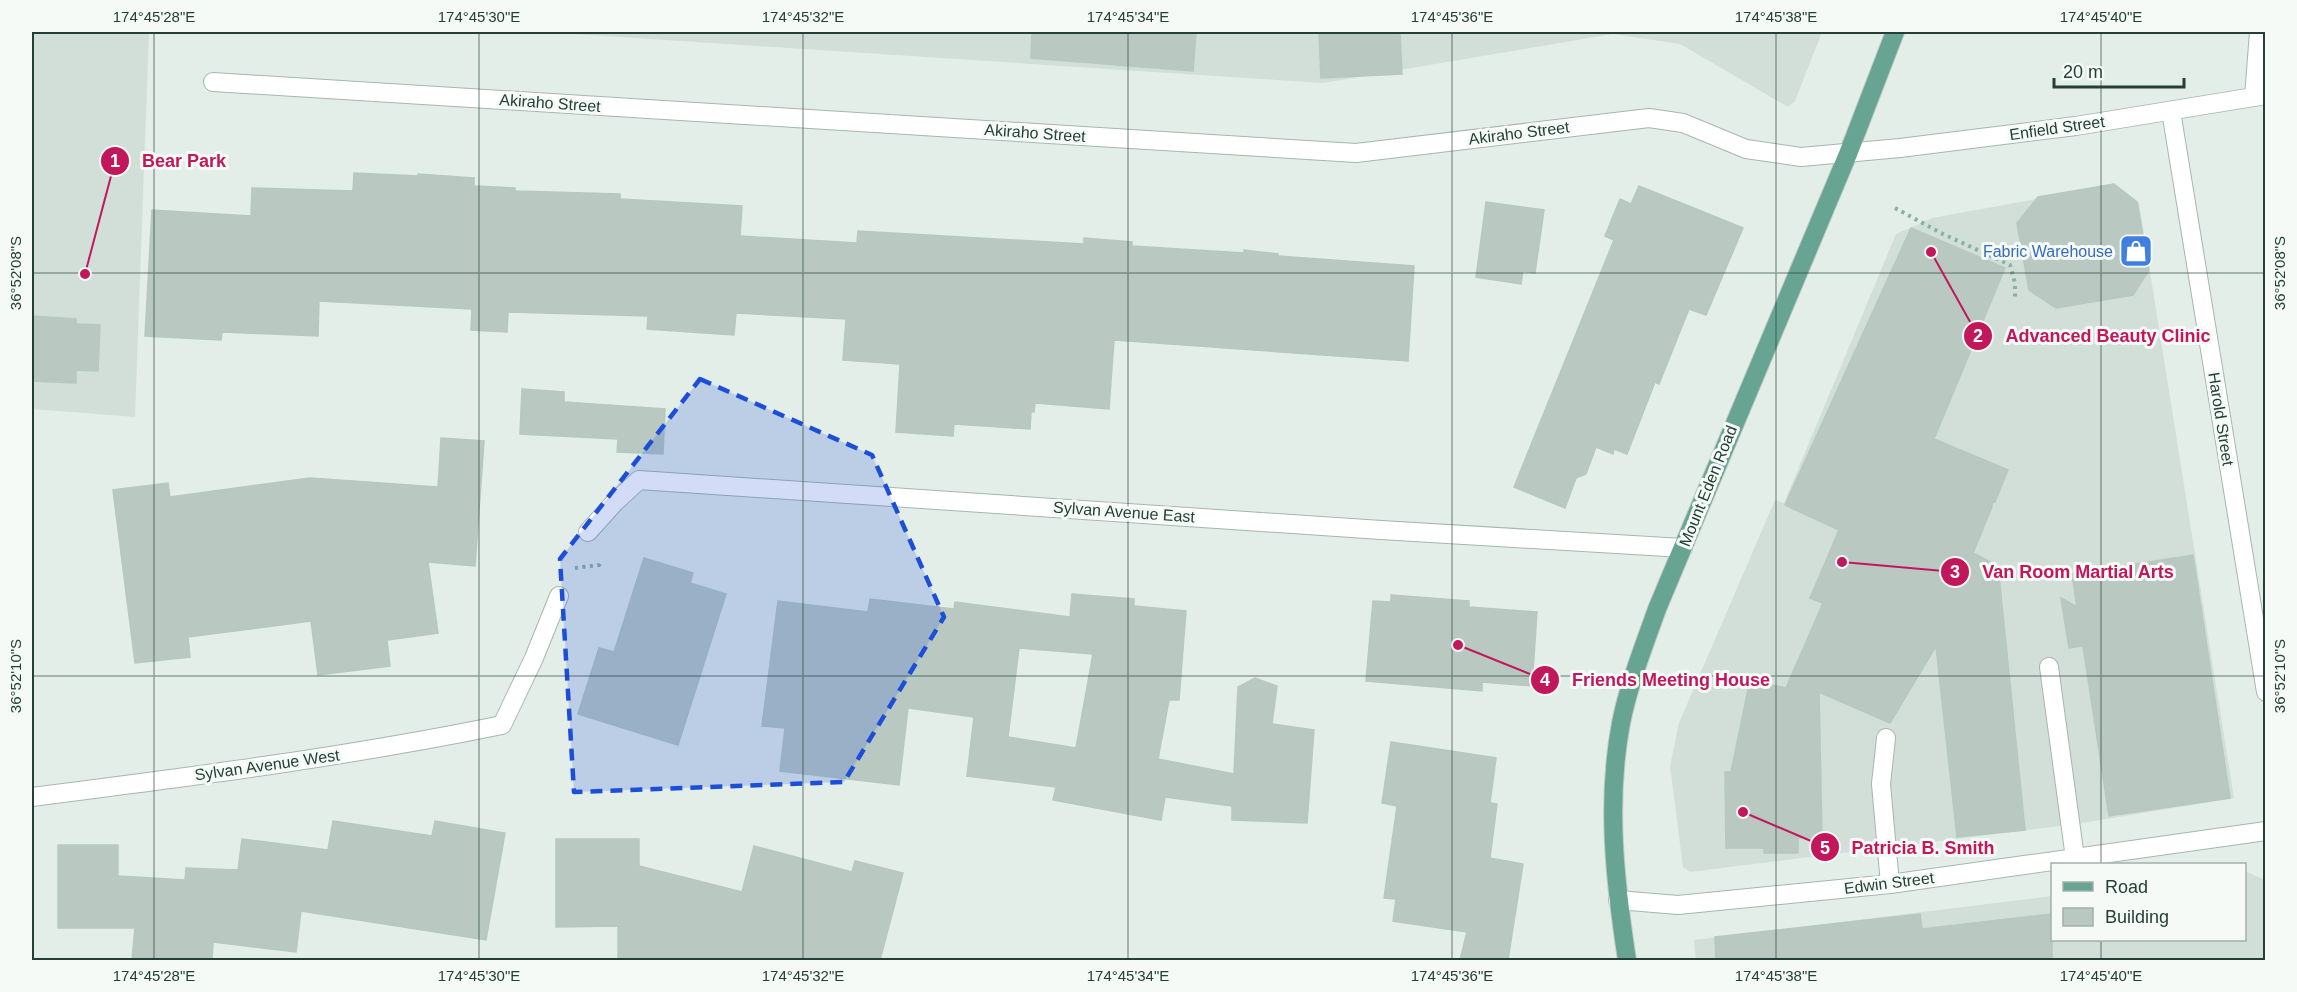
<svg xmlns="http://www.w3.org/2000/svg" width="2297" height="992" font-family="Helvetica,sans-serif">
<rect width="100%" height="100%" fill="#e4eee9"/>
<!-- built -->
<g fill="#d2ded8">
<path d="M 32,32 L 149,32 L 135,417 L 32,409 Z"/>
<path d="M 544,32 L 1822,32 L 1795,101 L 1788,107 L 1680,44 L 1613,34 L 1323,83 Z"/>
<path d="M 2108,186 L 2139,203 L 2234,798 L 2076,824 L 1690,872 L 1683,867 L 1670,766 L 1679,723 L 1775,500 L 1784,503 L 1896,234 L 1932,218 Z"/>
<path d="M 2247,872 L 2265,880 L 2265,960 L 1696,960 L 1694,940 L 2052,896 L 2052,940 L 2244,940 L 2245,873 Z"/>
</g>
<!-- building -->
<g fill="#b9c9c2" stroke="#b6c8bf" stroke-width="1.5" fill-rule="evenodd">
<path d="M 1032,32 L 1196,32 L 1193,71 L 1031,58 Z"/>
<path d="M 1319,32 L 1400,32 L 1402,74 L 1321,78 Z"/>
<path d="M 354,173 L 418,176 L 418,174 L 474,178 L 474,186 L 515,188 L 515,191 L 620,194 L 620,199 L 742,206 L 740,236 L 857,243 L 858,231 L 1084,244 L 1084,238 L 1132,242 L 1132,246 L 1244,253 L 1244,250 L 1278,254 L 1278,256 L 1414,266 L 1408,361 L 1114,340 L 1109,409 L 1035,403 L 1034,412 L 1031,412 L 1030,429 L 954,424 L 953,436 L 896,432 L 900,364 L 843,360 L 846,319 L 736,313 L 734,335 L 647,329 L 648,316 L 508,312 L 507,332 L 471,330 L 472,309 L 319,301 L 318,336 L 222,332 L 221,340 L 145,336 L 152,210 L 251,216 L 252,188 L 353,191 Z"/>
<path d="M 2114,184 L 2137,202 L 2149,270 L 2133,295 L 2056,308 L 2029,290 L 2017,223 L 2038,197 Z"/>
<path d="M 1639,186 L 1743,228 L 1706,315 L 1689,309 L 1659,384 L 1655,382 L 1627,454 L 1614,449 L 1613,454 L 1596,447 L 1586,474 L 1576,478 L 1565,508 L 1514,487 L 1614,240 L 1605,236 L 1620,199 L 1631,204 Z"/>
<path d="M 1486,202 L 1544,210 L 1535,273 L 1523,271 L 1521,284 L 1476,277 Z"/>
<path d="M 1911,228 L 2005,268 L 1934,439 L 2008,470 L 1995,502 L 1992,503 L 1992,507 L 1973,553 L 1998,566 L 2025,830 L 1957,837 L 1936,646 L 1890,723 L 1819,692 L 1822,837 L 1798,838 L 1798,853 L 1764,853 L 1764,848 L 1726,848 L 1725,772 L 1731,772 L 1750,680 L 1786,688 L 1823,603 L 1810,598 L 1839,530 L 1785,505 Z"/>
<path d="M 32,316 L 76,319 L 76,324 L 100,325 L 98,371 L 76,370 L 76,383 L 32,381 Z"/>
<path d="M 522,389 L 564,392 L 564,402 L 665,409 L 663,454 L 617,452 L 618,439 L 520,434 Z"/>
<path d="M 441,438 L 484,441 L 475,566 L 428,562 L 438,633 L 387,640 L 390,666 L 318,675 L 311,621 L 188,637 L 190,657 L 135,663 L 113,490 L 168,483 L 170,497 L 310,478 L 438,487 Z"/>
<path d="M 2193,555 L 2230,798 L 2109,816 L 2083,646 L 2069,648 L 2061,598 L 2077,607 L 2072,574 Z"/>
<path d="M 644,558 L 693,573 L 690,583 L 726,594 L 678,745 L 578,714 L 599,648 L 614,652 Z"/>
<path d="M 1072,594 L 1134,599 L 1134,606 L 1186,611 L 1179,700 L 1169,700 L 1158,759 L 1234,774 L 1238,687 L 1255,678 L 1277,686 L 1272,724 L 1314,730 L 1307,823 L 1232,820 L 1232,806 L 1165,797 L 1161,820 L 1053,800 L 1056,787 L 967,776 L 974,717 L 908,708 L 899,785 L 780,771 L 785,728 L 762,726 L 778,601 L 868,612 L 870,599 L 954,609 L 955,602 L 1070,617 ZM 1019,648 L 1093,654 L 1076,748 L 1008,737 Z"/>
<path d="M 1391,595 L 1469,601 L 1469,607 L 1537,612 L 1532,686 L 1482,682 L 1482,691 L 1366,681 L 1373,601 L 1391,602 Z"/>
<path d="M 1391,742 L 1496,758 L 1490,803 L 1497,804 L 1490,858 L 1523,864 L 1508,960 L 1460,960 L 1467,932 L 1393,921 L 1396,899 L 1384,898 L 1397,806 L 1382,803 Z"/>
<path d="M 333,821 L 432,836 L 435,821 L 505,833 L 486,940 L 301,911 L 296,952 L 213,942 L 212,960 L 132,960 L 135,928 L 58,928 L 58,845 L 118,845 L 118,876 L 185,880 L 186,868 L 238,870 L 242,839 L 328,850 Z"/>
<path d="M 556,839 L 639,839 L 639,866 L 742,892 L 754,846 L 852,872 L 855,861 L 903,873 L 880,960 L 618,960 L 618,926 L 556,927 Z"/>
<path d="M 1920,914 L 1922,929 L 2052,914 L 2052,960 L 1716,960 L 1715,937 Z"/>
</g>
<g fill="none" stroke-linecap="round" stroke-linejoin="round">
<!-- minor casing -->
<g stroke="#a6b6b0" stroke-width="20">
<g id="minor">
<path d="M 213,82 L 1356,153 L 1649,118 L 1683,123 L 1746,149 L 1801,157 L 1900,148 L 2076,126 L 2266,95"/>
<path d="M 2254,97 L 2259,32"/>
<path d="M 2171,111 L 2266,692"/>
<path d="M 588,532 L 615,502 L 639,480 L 1381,530 L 1683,548"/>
<path d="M 2049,667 L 2075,858"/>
<path d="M 1886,738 L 1881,784 L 1890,884"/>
<path d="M 32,797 C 189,777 346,757 502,725 L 534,658 L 559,596"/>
<path d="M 1618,900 L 1678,905 L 1890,884 L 2266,831"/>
</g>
</g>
<!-- major casing -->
<g stroke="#c1cac7" stroke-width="20">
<path id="major" d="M 1627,960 C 1615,882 1606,802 1621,723 C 1629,683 1644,646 1657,609 L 1848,154 L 1895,32"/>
</g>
<!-- path -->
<g stroke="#83b3a1" stroke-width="4" stroke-dasharray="3 4.5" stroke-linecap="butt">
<path d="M 1895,208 L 1941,233 L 2010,265 L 2015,283 L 2015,297"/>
<path d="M 575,568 L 599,565 L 601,561"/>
</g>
<!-- minor -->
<use href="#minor" stroke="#fff" stroke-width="18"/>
<!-- major -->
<use href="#major" stroke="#67a592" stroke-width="18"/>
</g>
<!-- marked area -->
<path fill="#1d4ed8" fill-opacity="0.2" stroke="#1d4ed8" stroke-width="4.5" stroke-dasharray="12 8" stroke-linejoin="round" d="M 700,379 L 872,455 L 944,617 L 844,782 L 574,792 L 560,559 Z"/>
<!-- ticks -->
<path fill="none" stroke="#224037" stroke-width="1.5" stroke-opacity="0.45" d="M 154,32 L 154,960M 479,32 L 479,960M 803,32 L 803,960M 1128,32 L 1128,960M 1452,32 L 1452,960M 1776,32 L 1776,960M 2101,32 L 2101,864M 32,273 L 2266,273M 32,676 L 2266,676M 2101,940 L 2101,960"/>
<!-- icons -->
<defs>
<g id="shop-square" transform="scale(1.725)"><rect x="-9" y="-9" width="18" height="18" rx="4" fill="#3f7fe0" stroke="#f5faf7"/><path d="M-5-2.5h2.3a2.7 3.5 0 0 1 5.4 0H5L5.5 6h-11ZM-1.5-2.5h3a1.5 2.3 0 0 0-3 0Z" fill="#fff"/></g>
</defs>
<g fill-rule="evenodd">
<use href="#shop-square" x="2136" y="251"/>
</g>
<g text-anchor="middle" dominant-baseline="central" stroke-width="6" stroke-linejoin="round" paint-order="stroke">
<!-- street labels -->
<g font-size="16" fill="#224037" stroke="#f5faf7">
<text transform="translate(550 103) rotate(4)">Akiraho Street</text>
<text transform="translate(2057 128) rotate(-8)">Enfield Street</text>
<text transform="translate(1035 133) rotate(4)">Akiraho Street</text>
<text transform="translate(1519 133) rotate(-7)">Akiraho Street</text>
<text transform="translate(2221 419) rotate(81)">Harold Street</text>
<text transform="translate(1708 486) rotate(-68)">Mount Eden Road</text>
<text transform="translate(1124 512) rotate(4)">Sylvan Avenue East</text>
<text transform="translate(267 765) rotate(-8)">Sylvan Avenue West</text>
<text transform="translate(1889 883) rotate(-7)">Edwin Street</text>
</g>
<!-- shop labels -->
<g font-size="16" fill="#366cbe" stroke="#f5faf7" text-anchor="end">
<text x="2113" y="251">Fabric Warehouse</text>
</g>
</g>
<!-- callouts -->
<path fill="none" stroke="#c2185b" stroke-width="2" d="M85 274L115 161M1931 252L1978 336M1842 562L1955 572M1458 645L1545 680M1743 812L1825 847"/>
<g fill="#c2185b" stroke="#f5faf7" stroke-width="2">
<circle cx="85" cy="274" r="6"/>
<circle cx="1931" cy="252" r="6"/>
<circle cx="1842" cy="562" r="6"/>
<circle cx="1458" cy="645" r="6"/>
<circle cx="1743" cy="812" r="6"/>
<circle cx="115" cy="161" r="15"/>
<circle cx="1978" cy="336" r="15"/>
<circle cx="1955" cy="572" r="15"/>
<circle cx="1545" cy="680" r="15"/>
<circle cx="1825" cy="847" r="15"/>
</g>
<g font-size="18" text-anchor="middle" font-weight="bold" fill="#fff">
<text x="115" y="167">1</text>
<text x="1978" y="342">2</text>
<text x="1955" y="578">3</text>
<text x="1545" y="686">4</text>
<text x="1825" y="854">5</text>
</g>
<g font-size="18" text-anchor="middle" font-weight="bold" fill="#c2185b" stroke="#f5faf7" stroke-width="6" stroke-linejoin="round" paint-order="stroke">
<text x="184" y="167">Bear Park</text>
<text x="2108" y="342">Advanced Beauty Clinic</text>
<text x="2078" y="578">Van Room Martial Arts</text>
<text x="1671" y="686">Friends Meeting House</text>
<text x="1923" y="854">Patricia B. Smith</text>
</g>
<!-- border -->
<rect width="2297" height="992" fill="none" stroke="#f5faf7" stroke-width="66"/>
<!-- legend -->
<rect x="2051" y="863" width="195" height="78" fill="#f5faf7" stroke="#a1b0aa" stroke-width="1.5"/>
<rect x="2063" y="882" width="30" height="9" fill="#67a592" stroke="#a1b0aa" stroke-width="1.5"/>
<text x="2105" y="893" font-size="18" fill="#224037">Road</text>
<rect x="2063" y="908" width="30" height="18" fill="#b9c9c2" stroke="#a1b0aa" stroke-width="1.5"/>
<text x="2105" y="923" font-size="18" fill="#224037">Building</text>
<!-- scale -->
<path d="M2054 78v9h130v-9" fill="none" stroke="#224037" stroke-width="3"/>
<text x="2063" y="78" font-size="18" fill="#224037" stroke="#f5faf7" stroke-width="4.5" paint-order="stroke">20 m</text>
<rect x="33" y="33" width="2231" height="926" fill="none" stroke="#224037" stroke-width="2"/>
<g font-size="15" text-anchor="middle" fill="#224037">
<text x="154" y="22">174°45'28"E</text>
<text x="479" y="22">174°45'30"E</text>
<text x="803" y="22">174°45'32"E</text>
<text x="1128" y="22">174°45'34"E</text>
<text x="1452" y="22">174°45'36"E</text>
<text x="1776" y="22">174°45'38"E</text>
<text x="2101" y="22">174°45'40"E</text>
<text transform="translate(16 273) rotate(-90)" y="5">36°52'08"S</text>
<text transform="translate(2280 273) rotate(-90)" y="5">36°52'08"S</text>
<text transform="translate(16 676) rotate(-90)" y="5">36°52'10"S</text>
<text transform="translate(2280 676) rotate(-90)" y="5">36°52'10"S</text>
<text x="154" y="981">174°45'28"E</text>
<text x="479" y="981">174°45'30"E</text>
<text x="803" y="981">174°45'32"E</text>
<text x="1128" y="981">174°45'34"E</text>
<text x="1452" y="981">174°45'36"E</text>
<text x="1776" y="981">174°45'38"E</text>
<text x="2101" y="981">174°45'40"E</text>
</g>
</svg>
